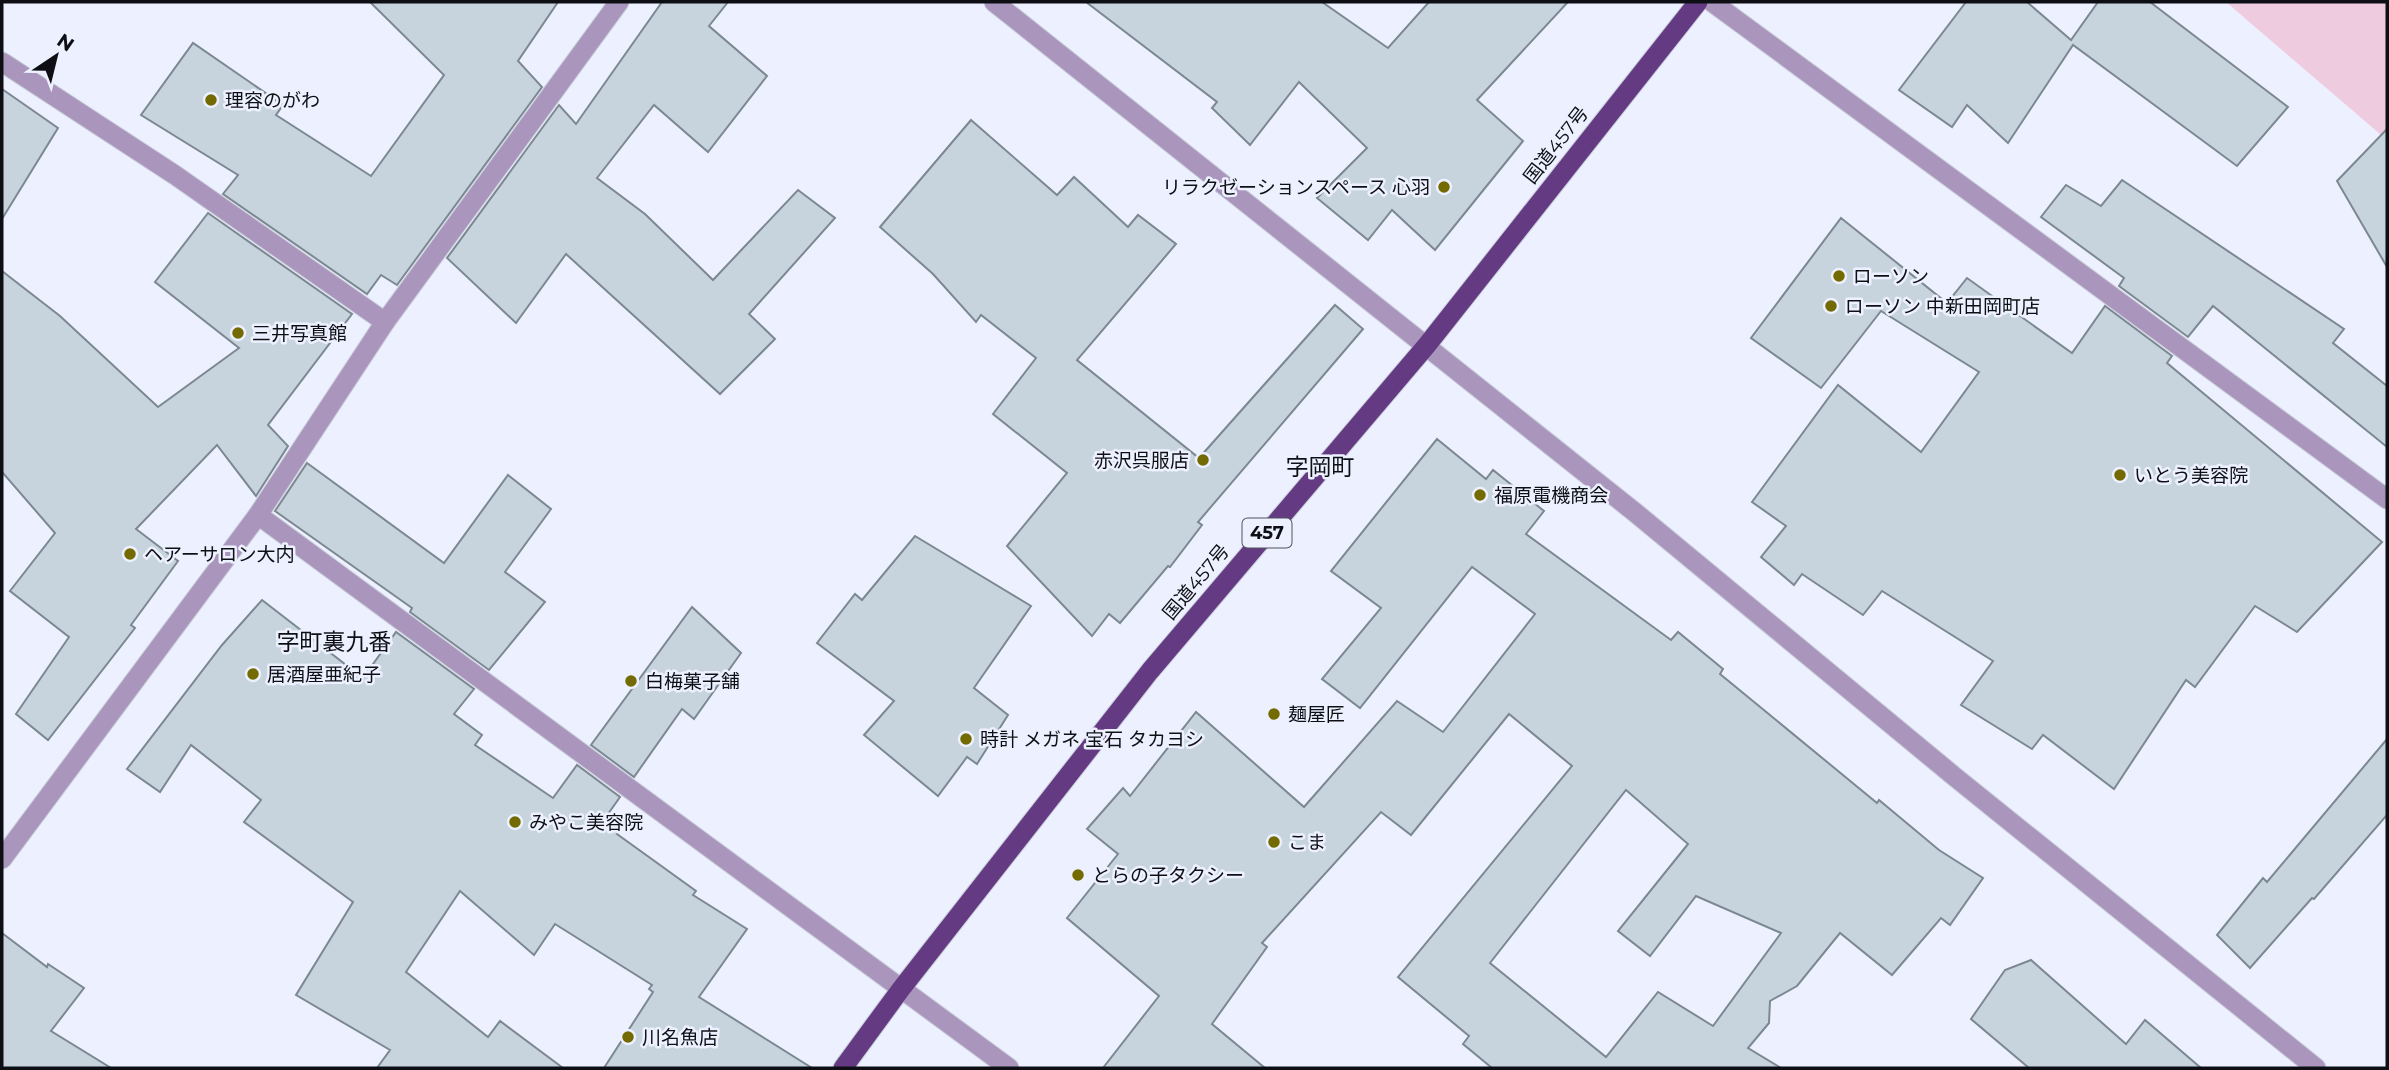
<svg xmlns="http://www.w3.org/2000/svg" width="2389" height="1070" font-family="Montserrat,'Noto Sans JP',sans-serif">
<rect width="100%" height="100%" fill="#edf1ff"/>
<!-- green -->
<path fill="#efcbe0" d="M 2226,2 L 2387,2 L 2387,140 Z"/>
<!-- building -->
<g fill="#c7d4de" stroke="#7c8891" stroke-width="2" fill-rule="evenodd">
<path d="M 370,2 L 558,2 L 518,61 L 542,87 L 397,285 L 381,275 L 367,294 L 223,194 L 238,175 L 141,115 L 193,43 L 283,105 L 276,115 L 371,176 L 444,75 Z"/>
<path d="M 662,2 L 728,2 L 709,26 L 767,76 L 708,152 L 654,105 L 597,178 L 645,214 L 713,280 L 798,190 L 835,218 L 749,314 L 775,339 L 720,394 L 566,254 L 516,323 L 447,258 L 559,105 L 576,124 Z"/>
<path d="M 1086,2 L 1322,2 L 1388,48 L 1429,2 L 1568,2 L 1477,100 L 1523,141 L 1435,250 L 1392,210 L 1368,240 L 1317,198 L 1367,148 L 1299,82 L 1250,145 L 1212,108 L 1217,102 Z"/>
<path d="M 1966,2 L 2027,2 L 2071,40 L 2098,2 L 2150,2 L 2288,107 L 2237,166 L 2073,45 L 2008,143 L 1967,105 L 1952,127 L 1899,90 Z"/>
<path d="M 2,89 L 58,128 L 2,219 Z"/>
<path d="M 971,120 L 1057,195 L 1074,177 L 1128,227 L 1138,215 L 1176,244 L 1077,360 L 1199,458 L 1335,305 L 1363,329 L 1198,522 L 1202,525 L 1170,567 L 1168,566 L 1120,623 L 1109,614 L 1092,636 L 1007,546 L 1067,473 L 993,414 L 1036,358 L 981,315 L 976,322 L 933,274 L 880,227 Z"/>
<path d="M 2387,129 L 2387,267 L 2337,181 Z"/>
<path d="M 2122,180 L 2344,329 L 2333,343 L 2387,386 L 2387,447 L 2213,306 L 2188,337 L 2119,286 L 2124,278 L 2041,217 L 2066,185 L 2101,206 Z"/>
<path d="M 208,213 L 352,314 L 268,425 L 288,446 L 256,496 L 217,445 L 136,529 L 178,561 L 131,625 L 135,628 L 48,740 L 16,714 L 69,637 L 10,591 L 55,533 L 2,472 L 2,271 L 60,316 L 158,407 L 239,348 L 155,282 Z"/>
<path d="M 1841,218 L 1947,303 L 1967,278 L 2072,353 L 2105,306 L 2172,356 L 2167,363 L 2382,542 L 2297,632 L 2255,606 L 2195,687 L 2186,680 L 2114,789 L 2043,735 L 2032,749 L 1961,705 L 1993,661 L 1882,591 L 1863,615 L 1802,574 L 1794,585 L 1761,557 L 1786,526 L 1752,502 L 1838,385 L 1921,452 L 1979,372 L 1881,311 L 1821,388 L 1751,338 Z"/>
<path d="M 1437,439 L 1486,479 L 1493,470 L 1544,511 L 1526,534 L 1671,640 L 1678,632 L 1723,669 L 1720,674 L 1877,803 L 1879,800 L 1939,850 L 1983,878 L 1950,925 L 1941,918 L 1892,975 L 1840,933 L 1797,986 L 1770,1001 L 1769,1023 L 1748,1048 L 1781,1068 L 1492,1068 L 1463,1044 L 1469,1036 L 1398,977 L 1572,766 L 1509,714 L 1411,835 L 1381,812 L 1262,943 L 1267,947 L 1212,1024 L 1265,1068 L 1103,1068 L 1159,996 L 1067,918 L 1118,854 L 1087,829 L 1123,788 L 1130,796 L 1196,712 L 1304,807 L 1397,701 L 1443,732 L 1535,614 L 1472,567 L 1360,708 L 1322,679 L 1381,608 L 1331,571 ZM 1626,790 L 1688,844 L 1618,931 L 1650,956 L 1696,896 L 1781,933 L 1713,1026 L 1658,992 L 1606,1057 L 1490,963 Z"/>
<path d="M 307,463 L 444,563 L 508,475 L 551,509 L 505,572 L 545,602 L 489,670 L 410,612 L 412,608 L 275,511 Z"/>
<path d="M 915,536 L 1031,606 L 974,688 L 1008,715 L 977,764 L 967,757 L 938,796 L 864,735 L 894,701 L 817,643 L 855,594 L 862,600 Z"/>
<path d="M 262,600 L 363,678 L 396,632 L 474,689 L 454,714 L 482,735 L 475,745 L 553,798 L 577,765 L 620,797 L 608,814 L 623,825 L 617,834 L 696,891 L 693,895 L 747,929 L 699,997 L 812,1068 L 604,1068 L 653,992 L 649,989 L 652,985 L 555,924 L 534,955 L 460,891 L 406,972 L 488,1037 L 500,1021 L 563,1068 L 377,1068 L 390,1050 L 296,995 L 353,902 L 244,822 L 261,800 L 191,745 L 160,792 L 127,769 L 222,645 Z"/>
<path d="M 692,607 L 741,653 L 694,719 L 682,709 L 634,777 L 591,745 Z"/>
<path d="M 2387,739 L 2387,815 L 2314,899 L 2312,898 L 2250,968 L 2217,935 L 2263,878 L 2267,882 Z"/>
<path d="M 2,933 L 47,967 L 48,964 L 84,988 L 51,1031 L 111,1068 L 2,1068 Z"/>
<path d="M 2031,960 L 2126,1044 L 2145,1020 L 2201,1068 L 2029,1068 L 1971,1019 L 2005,970 Z"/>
</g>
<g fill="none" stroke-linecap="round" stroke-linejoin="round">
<!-- minor casing -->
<g stroke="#c9cdd9" stroke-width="21">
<g id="minor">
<path d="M 1712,2 L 2387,499"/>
<path d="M 2,62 L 175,175 L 385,322"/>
<path d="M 258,515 L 1009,1068"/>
<path d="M 2,859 L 258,515 L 385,322 L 619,2"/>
</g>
</g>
<!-- tertiary casing -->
<g stroke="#c9cdd9" stroke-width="21">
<path id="tertiary" d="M 994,2 L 1637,514 L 1955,777 L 2316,1068"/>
</g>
<!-- trunk casing -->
<g stroke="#c9cdd9" stroke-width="21">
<path id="trunk" d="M 843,1068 L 901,989 L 1150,671 L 1427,345 L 1698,2"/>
</g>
<!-- minor -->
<use href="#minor" stroke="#aa96bc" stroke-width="19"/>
<!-- tertiary -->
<use href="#tertiary" stroke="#aa96bc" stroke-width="19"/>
<!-- trunk -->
<use href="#trunk" stroke="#643a83" stroke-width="19"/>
</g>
<!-- markers -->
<g fill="#746a02" stroke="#edf1ff" stroke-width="2.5">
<circle cx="211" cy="100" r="7"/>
<circle cx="1444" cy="187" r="7"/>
<circle cx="1839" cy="276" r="7"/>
<circle cx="1831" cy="306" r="7"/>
<circle cx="238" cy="333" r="7"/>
<circle cx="1203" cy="460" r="7"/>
<circle cx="2120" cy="475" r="7"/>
<circle cx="1480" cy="495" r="7"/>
<circle cx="130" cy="554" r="7"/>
<circle cx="253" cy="674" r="7"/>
<circle cx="631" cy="681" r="7"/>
<circle cx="1274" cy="714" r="7"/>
<circle cx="966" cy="739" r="7"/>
<circle cx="515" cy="822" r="7"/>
<circle cx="1274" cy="842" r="7"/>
<circle cx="1078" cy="875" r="7"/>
<circle cx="628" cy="1037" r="7"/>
</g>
<g text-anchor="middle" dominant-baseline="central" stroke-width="5" stroke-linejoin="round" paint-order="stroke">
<!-- shield labels -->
<rect fill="#edf1ff" stroke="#51535a" stroke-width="2" x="1242.5" y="518.5" width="49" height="29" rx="5"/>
<g font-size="18" font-weight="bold" fill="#0e0f14">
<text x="1267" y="533">457</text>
</g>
<!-- poi labels -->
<g font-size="19" fill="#0e0f14" stroke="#edf1ff" text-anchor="start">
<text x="225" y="100">理容のがわ</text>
<text x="1430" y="187" text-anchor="end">リラクゼーションスペース 心羽</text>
<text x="1853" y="276">ローソン</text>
<text x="1845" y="306">ローソン 中新田岡町店</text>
<text x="252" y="333">三井写真館</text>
<text x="1189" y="460" text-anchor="end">赤沢呉服店</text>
<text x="2134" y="475">いとう美容院</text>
<text x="1494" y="495">福原電機商会</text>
<text x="144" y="554">ヘアーサロン大内</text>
<text x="267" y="674">居酒屋亜紀子</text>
<text x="645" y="681">白梅菓子舗</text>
<text x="1288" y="714">麺屋匠</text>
<text x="980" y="739">時計 メガネ 宝石 タカヨシ</text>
<text x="529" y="822">みやこ美容院</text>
<text x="1288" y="842">こま</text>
<text x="1092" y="875">とらの子タクシー</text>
<text x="642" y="1037">川名魚店</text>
</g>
<!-- street labels -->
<g font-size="19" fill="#0e0f14" stroke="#edf1ff">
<text transform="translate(1556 145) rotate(-52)">国道457号</text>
<text transform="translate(1196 582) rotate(-50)">国道457号</text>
</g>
<!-- quarter labels -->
<g font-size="23" fill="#0e0f14" stroke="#edf1ff">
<text x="1320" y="467">字岡町</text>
<text x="334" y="642">字町裏九番</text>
</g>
</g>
<!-- border -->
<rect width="2389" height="1070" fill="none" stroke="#0e0f14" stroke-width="7"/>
<!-- north arrow -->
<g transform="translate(56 56) rotate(35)" stroke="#edf1ff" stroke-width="5" paint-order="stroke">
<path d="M0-5L12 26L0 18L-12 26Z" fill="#0e0f14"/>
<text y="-10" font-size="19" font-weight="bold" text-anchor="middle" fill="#0e0f14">N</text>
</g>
</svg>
